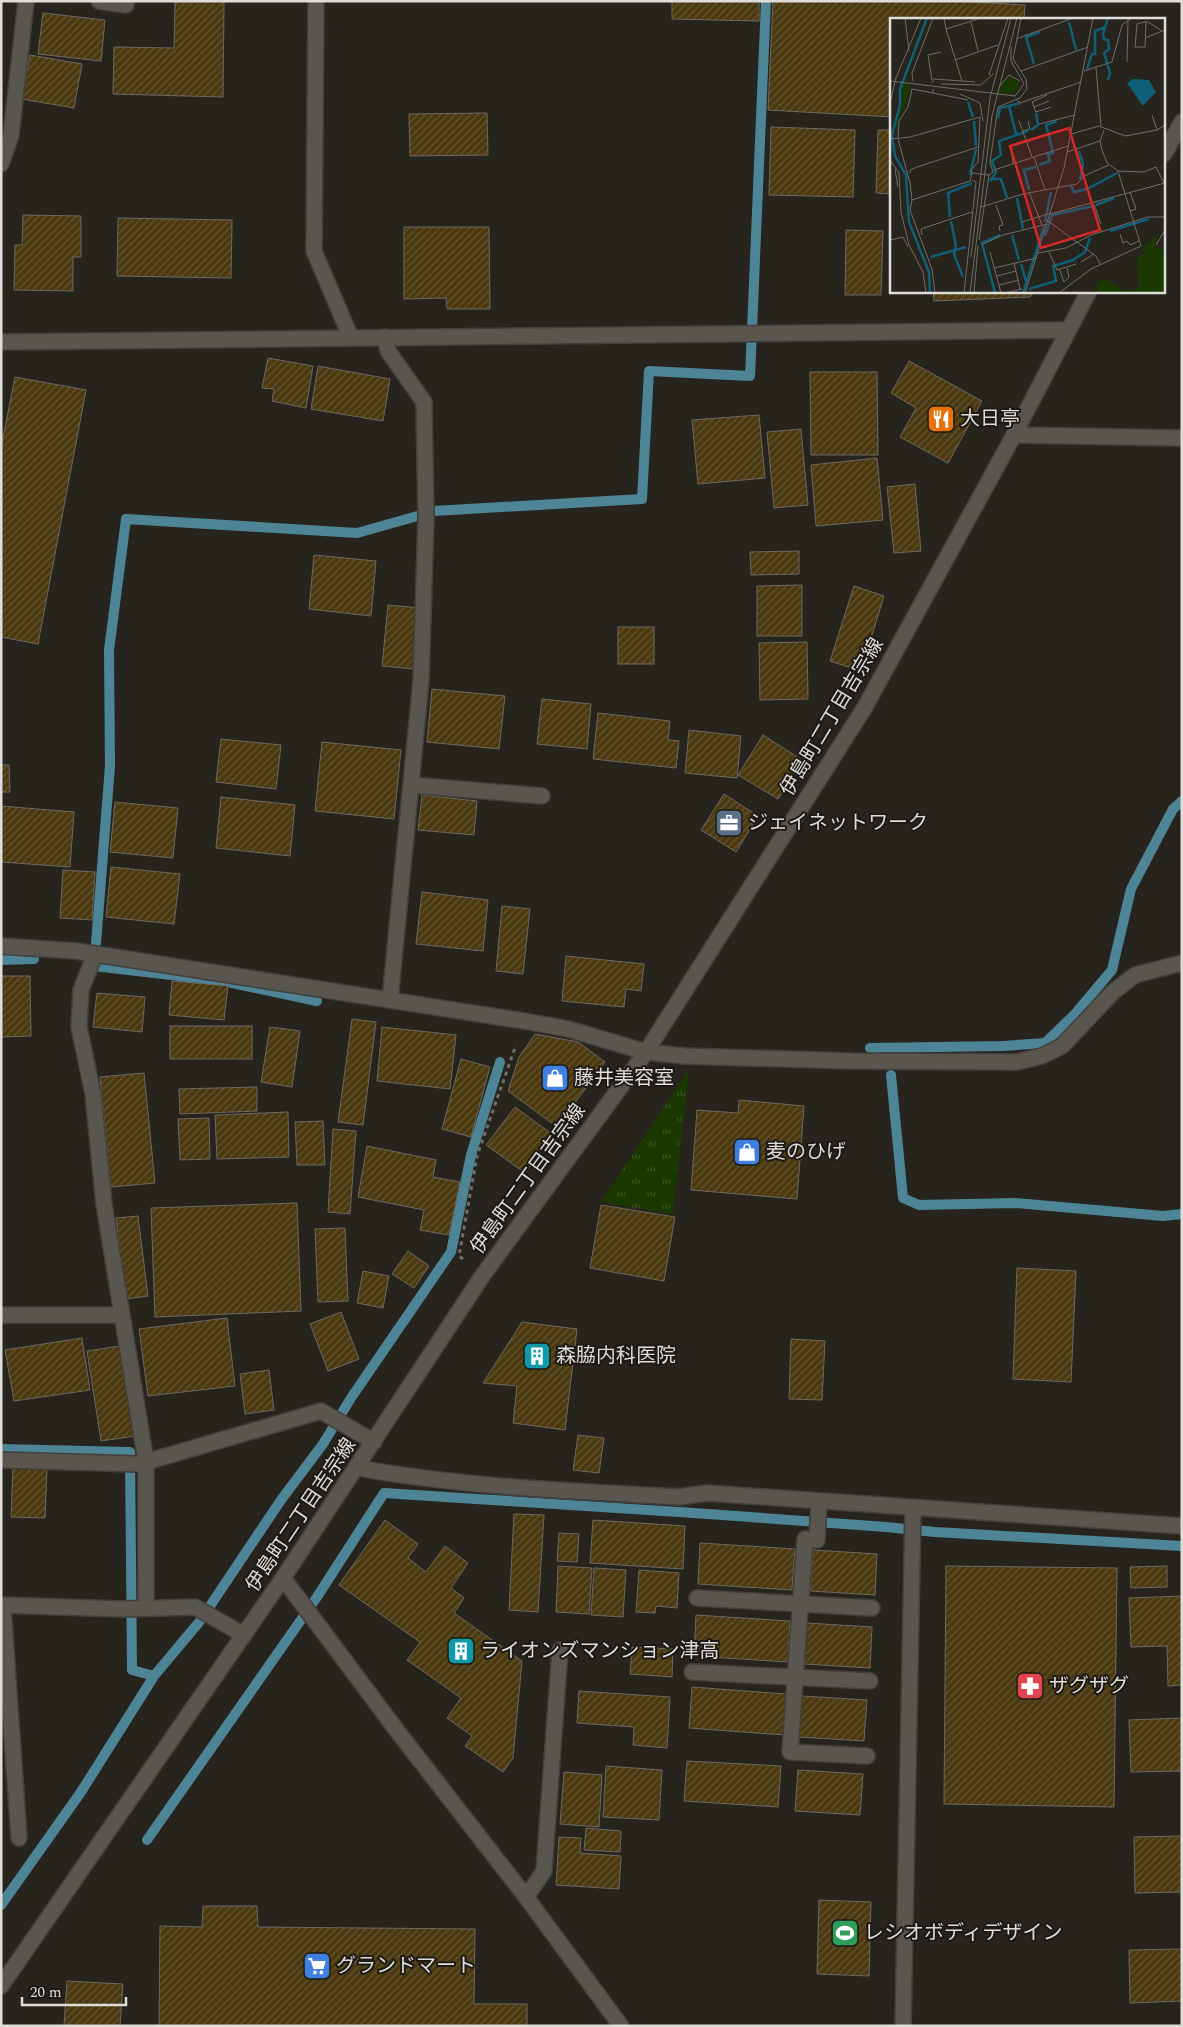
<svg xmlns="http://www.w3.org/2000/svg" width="1183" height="2027" font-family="Spectral,'Noto Sans JP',serif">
<defs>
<pattern id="grass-tufts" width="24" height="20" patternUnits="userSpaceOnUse" patternTransform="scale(1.25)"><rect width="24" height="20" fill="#1a3800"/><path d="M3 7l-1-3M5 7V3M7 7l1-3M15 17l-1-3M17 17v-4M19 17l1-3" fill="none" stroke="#3b5425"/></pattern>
<pattern id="building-hatch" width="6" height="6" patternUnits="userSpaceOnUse" patternTransform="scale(1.25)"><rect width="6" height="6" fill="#4a380f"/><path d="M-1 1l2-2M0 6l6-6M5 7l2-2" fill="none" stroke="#645431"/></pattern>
</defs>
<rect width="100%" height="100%" fill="#27241e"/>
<!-- grass -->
<path fill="url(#grass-tufts)" d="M 689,1069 L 673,1214 L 601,1202 Z"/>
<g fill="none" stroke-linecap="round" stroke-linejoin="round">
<!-- stream -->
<g stroke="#4e8596" stroke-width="10">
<path d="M 433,511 L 642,499 L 649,371 L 750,376 L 766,1"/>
<path d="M 96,943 L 110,766 L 109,650 L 126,519 L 357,533 L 421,515"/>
<path d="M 1,960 L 34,959"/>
<path d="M 94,966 L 223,981 L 317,1001"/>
<path d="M 870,1048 L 1003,1046 L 1045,1043 L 1075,1014 L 1112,970 L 1131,889 L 1173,809 L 1182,801"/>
<path d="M 891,1075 L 903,1198 L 919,1205 L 1015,1203 L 1163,1216 L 1182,1214"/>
<path d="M 1,1449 L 130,1452 L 132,1670 L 154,1676"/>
<path d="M 147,1840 L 317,1597 L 384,1493 L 694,1513 L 886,1527 L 935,1532 L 1182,1546"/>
<path d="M 1,1905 L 81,1792 L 154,1676 L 200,1621 L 281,1500 L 323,1444 L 351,1398 L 451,1252 L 471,1155 L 500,1062"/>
</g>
</g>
<!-- building -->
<g fill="url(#building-hatch)" stroke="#6c6962">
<path d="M 175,1 L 224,1 L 223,97 L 113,94 L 114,47 L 174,48 Z"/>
<path d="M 672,1 L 759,1 L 759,21 L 672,19 Z"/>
<path d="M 773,1 L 957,1 L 1025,5 L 1024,19 L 892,19 L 892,117 L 768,110 Z"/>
<path d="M 43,13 L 105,20 L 101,61 L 38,54 Z"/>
<path d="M 30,55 L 82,64 L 74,108 L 22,99 Z"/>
<path d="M 487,113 L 488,155 L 410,156 L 409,114 Z"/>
<path d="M 771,127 L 855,130 L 853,197 L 769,195 Z"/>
<path d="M 878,130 L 892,130 L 892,194 L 876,193 Z"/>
<path d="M 23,215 L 81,216 L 81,257 L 73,257 L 73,291 L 14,290 L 15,245 L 22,245 Z"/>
<path d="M 118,218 L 232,220 L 231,278 L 117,276 Z"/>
<path d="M 404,227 L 489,227 L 490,309 L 447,309 L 446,298 L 404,299 Z"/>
<path d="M 846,230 L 883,231 L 881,295 L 845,295 Z"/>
<path d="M 933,291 L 1034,291 L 1030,297 L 934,301 Z"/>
<path d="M 268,358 L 313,366 L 306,408 L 272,401 L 274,389 L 262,388 Z"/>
<path d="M 909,361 L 982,401 L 948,463 L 900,437 L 916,408 L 891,393 Z"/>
<path d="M 318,366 L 390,379 L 383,421 L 311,409 Z"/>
<path d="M 810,372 L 877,372 L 878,455 L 811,455 Z"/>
<path d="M 15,377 L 86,390 L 38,644 L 1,637 L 1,448 Z"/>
<path d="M 759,415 L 765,478 L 698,484 L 692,420 Z"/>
<path d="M 801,429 L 808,505 L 774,508 L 767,432 Z"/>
<path d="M 877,458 L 883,520 L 816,526 L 811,465 Z"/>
<path d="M 915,484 L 921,551 L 894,553 L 887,487 Z"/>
<path d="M 799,551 L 799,574 L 751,575 L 750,552 Z"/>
<path d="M 314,555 L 376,561 L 371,616 L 309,609 Z"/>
<path d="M 802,585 L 802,636 L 757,636 L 757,586 Z"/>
<path d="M 854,586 L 884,596 L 861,671 L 830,661 Z"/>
<path d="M 388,605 L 420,608 L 414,669 L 382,666 Z"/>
<rect x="618" y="627" width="36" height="37"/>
<path d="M 807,642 L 808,699 L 760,700 L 759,643 Z"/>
<path d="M 432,689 L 505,696 L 499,749 L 427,742 Z"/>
<path d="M 542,699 L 591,704 L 587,749 L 537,744 Z"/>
<path d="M 598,713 L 670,721 L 668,740 L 679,741 L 676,768 L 593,759 Z"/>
<path d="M 689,730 L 741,736 L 737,778 L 685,773 Z"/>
<path d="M 763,735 L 802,760 L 778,799 L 738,775 Z"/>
<path d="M 221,739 L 281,745 L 276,789 L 216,782 Z"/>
<path d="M 322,742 L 401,750 L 394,819 L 315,811 Z"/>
<path d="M 1,765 L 9,765 L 10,792 L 1,792 Z"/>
<path d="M 724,794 L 758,816 L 736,852 L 701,830 Z"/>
<path d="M 422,795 L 477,801 L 474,835 L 418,830 Z"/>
<path d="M 221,797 L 295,805 L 290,856 L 216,848 Z"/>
<path d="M 115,802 L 178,808 L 173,858 L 110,852 Z"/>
<path d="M 1,806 L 74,812 L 70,867 L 1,862 Z"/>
<path d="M 111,867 L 180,874 L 174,924 L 106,917 Z"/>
<path d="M 63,870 L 95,872 L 92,920 L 60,918 Z"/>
<path d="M 422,892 L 488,900 L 483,951 L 416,944 Z"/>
<path d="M 502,906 L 530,909 L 523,974 L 496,971 Z"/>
<path d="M 566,956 L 644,964 L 641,991 L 626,989 L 624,1007 L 562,1001 Z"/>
<path d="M 1,976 L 30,976 L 31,1036 L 1,1037 Z"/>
<path d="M 172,981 L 228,986 L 224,1020 L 169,1015 Z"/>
<path d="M 97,993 L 145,997 L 142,1032 L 93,1027 Z"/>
<path d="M 352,1019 L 376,1022 L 363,1125 L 338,1122 Z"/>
<rect x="170" y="1026" width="82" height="33"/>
<path d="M 270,1027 L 300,1031 L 292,1087 L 261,1082 Z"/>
<path d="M 382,1027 L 456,1035 L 450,1089 L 377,1081 Z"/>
<path d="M 535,1034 L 578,1042 L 605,1062 L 557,1127 L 508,1091 L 519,1057 Z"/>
<path d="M 461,1059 L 490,1067 L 471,1137 L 442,1129 Z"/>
<path d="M 144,1073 L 155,1183 L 111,1187 L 100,1077 Z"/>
<path d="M 257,1087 L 257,1111 L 180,1114 L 179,1089 Z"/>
<path d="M 739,1100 L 804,1106 L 797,1199 L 691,1190 L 697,1110 L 738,1113 Z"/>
<path d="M 515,1107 L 553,1135 L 525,1173 L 486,1145 Z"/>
<path d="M 288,1112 L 289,1157 L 217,1159 L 215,1115 Z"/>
<path d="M 209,1118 L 210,1159 L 180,1160 L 178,1119 Z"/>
<path d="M 323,1121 L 325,1165 L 297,1165 L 295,1122 Z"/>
<path d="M 333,1129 L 356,1131 L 350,1214 L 328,1212 Z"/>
<path d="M 367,1146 L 436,1160 L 433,1177 L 460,1182 L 449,1235 L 420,1230 L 424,1210 L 358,1197 Z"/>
<path d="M 297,1203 L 301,1311 L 155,1317 L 151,1208 Z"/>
<path d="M 601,1205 L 675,1217 L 664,1281 L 590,1268 Z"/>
<path d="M 138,1216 L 148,1296 L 126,1299 L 116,1218 Z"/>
<path d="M 345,1228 L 348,1301 L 318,1302 L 315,1229 Z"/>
<path d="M 408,1251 L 429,1266 L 414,1288 L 392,1274 Z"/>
<path d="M 1017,1268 L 1076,1271 L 1071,1382 L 1013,1379 Z"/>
<path d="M 363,1271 L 389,1276 L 383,1308 L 357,1303 Z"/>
<path d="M 341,1312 L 359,1359 L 328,1371 L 310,1324 Z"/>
<path d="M 227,1318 L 235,1386 L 148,1396 L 139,1329 Z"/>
<path d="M 522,1322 L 577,1329 L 565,1430 L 513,1423 L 517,1386 L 483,1383 Z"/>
<path d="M 82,1338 L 90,1390 L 14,1401 L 5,1350 Z"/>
<path d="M 791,1339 L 825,1341 L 822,1400 L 789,1399 Z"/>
<path d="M 120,1346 L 135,1436 L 101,1441 L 87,1351 Z"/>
<path d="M 269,1370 L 274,1410 L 245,1414 L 240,1374 Z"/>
<path d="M 578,1435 L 604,1438 L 599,1473 L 573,1470 Z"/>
<path d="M 13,1467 L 47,1468 L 45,1518 L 11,1517 Z"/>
<path d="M 514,1514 L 544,1515 L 538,1612 L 509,1610 Z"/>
<path d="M 385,1520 L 418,1544 L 408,1558 L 426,1572 L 445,1546 L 468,1563 L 451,1588 L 464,1598 L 454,1613 L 522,1661 L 513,1758 L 503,1772 L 465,1746 L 472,1736 L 447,1718 L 461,1698 L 407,1660 L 420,1642 L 339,1585 Z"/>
<path d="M 593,1520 L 685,1526 L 683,1569 L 590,1563 Z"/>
<path d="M 559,1533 L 579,1534 L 577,1562 L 557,1561 Z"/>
<path d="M 700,1543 L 795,1549 L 792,1590 L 698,1584 Z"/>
<path d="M 813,1550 L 877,1554 L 875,1595 L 810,1591 Z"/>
<path d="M 558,1566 L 592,1568 L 589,1614 L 556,1612 Z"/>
<path d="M 946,1566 L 1117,1568 L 1114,1807 L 944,1804 Z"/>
<path d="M 1167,1566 L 1167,1587 L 1131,1588 L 1130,1567 Z"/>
<path d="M 594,1568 L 626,1570 L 623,1617 L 591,1615 Z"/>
<path d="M 639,1570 L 679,1573 L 677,1608 L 656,1606 L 655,1613 L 636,1612 Z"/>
<path d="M 1182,1596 L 1182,1685 L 1168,1686 L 1167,1646 L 1131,1647 L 1129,1598 Z"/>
<path d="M 696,1615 L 790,1621 L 788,1662 L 694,1656 Z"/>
<path d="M 807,1623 L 872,1627 L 870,1668 L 804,1664 Z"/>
<path d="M 632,1647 L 673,1649 L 672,1677 L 630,1674 Z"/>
<path d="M 692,1687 L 786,1694 L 784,1735 L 689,1728 Z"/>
<path d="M 579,1691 L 670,1697 L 667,1748 L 633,1745 L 634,1727 L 577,1723 Z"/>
<path d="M 802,1696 L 867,1700 L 864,1741 L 799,1737 Z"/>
<path d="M 1182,1718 L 1182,1771 L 1131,1772 L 1129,1720 Z"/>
<path d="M 687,1761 L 781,1766 L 778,1807 L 684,1801 Z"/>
<path d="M 606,1766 L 662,1770 L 659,1820 L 603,1817 Z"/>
<path d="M 798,1770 L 863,1774 L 860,1815 L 795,1811 Z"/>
<path d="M 564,1772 L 602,1775 L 599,1827 L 560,1824 Z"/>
<path d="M 586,1828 L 621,1831 L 620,1852 L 584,1850 Z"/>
<path d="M 1182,1836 L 1182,1892 L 1135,1893 L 1134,1837 Z"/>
<path d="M 559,1837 L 581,1838 L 580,1853 L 621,1856 L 619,1889 L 556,1885 Z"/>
<path d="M 819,1900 L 871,1902 L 869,1976 L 817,1974 Z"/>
<path d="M 203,1906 L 257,1906 L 258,1927 L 475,1929 L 474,2004 L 527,2004 L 527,2026 L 159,2026 L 160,1926 L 202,1927 Z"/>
<path d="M 1182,1949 L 1182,2001 L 1130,2003 L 1129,1950 Z"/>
<path d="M 67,1981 L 123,1984 L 120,2026 L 64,2026 Z"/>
</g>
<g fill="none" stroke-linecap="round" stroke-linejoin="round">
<!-- minor casing -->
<g stroke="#423f3a" stroke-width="18">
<g id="minor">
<path d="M 99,1 L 126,5"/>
<path d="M 316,1 L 314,251 L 351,338"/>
<path d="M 1164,154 L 1182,122"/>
<path d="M 1,164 L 11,135 L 26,1"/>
<path d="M 385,337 L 388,351 L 424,402 L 426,518 L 421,680 L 390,1000"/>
<path d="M 1,342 L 1068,330"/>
<path d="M 1014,435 L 1182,438"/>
<path d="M 411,785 L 542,796"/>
<path d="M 1,946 L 76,951 L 524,1021 L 568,1029 L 646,1052 L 684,1056 L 851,1061 L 1017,1062 L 1042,1056 L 1062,1046 L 1113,992 L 1135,975 L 1182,963"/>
<path d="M 95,954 L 81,990 L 79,1027 L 93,1094 L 104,1204 L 146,1462 L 146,1608"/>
<path d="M 1,1315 L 122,1315"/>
<path d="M 1,1460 L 139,1464 L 321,1411 L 374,1442"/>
<path d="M 358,1468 C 464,1487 571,1491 679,1497 L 707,1493 L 1182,1526"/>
<path d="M 819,1501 L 817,1540 L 805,1539 L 790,1752 L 867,1756"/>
<path d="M 283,1578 L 398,1732 L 526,1897 L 621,2026"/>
<path d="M 697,1598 L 872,1608"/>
<path d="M 1,1605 L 122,1609 L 195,1607 L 244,1635"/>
<path d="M 3,1606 L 19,1838"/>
<path d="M 692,1672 L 870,1681"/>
<path d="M 526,1897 L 544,1871 L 560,1650"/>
<path d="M 1,1986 L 283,1578 L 483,1275 L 646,1052 L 865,707 L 1014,435 L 1089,291"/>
<path d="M 903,2026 L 913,1508"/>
</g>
</g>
<!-- path -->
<path stroke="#6f6d67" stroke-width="3" stroke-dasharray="4 4" stroke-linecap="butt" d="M 463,1259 L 459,1256 L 477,1156 L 516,1045"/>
<!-- minor -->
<use href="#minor" stroke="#59564f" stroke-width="15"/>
</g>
<!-- icons -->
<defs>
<g id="restaurant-square" transform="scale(1.4375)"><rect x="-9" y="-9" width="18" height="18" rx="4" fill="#e8710a" stroke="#1d1a15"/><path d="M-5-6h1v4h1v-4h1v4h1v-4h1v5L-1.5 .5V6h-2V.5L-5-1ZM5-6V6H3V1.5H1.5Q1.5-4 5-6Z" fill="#fff"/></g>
<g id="office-square" transform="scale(1.4375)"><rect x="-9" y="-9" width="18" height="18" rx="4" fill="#5c6f8a" stroke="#1d1a15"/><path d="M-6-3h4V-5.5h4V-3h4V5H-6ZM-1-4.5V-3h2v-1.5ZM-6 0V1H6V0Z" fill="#fff"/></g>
<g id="shop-square" transform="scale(1.4375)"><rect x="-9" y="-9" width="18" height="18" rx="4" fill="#3f7fe0" stroke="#1d1a15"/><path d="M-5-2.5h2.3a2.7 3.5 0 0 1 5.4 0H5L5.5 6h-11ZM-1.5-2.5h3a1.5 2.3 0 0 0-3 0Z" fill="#fff"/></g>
<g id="building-square" transform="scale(1.4375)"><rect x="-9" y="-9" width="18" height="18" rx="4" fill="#0f9aa8" stroke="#1d1a15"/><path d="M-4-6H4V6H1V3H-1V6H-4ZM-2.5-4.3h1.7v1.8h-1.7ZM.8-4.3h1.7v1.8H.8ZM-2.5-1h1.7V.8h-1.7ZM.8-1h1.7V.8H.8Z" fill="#fff"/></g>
<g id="pharmacy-square" transform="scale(1.4375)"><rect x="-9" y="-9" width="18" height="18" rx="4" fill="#e0444e" stroke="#1d1a15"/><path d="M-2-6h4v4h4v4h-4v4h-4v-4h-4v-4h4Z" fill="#fff"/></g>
<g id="stadium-square" transform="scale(1.4375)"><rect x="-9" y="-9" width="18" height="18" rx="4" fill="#2e9e5b" stroke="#1d1a15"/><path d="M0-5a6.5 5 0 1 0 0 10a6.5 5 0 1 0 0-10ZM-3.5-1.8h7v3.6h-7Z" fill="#fff"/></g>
<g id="supermarket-square" transform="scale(1.4375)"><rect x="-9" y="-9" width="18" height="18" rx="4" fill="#3f7fe0" stroke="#1d1a15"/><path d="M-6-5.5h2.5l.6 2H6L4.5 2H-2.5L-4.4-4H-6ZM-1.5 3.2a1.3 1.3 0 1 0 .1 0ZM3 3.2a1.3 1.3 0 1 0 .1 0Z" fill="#fff"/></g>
</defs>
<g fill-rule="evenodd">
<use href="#restaurant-square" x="941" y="419"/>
<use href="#office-square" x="729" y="823"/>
<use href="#shop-square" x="555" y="1078"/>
<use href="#shop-square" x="747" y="1152"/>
<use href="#building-square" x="537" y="1356"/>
<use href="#building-square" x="461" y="1651"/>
<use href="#pharmacy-square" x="1030" y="1686"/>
<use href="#stadium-square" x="845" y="1933"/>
<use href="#supermarket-square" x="317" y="1966"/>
</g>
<g text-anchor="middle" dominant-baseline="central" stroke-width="4" stroke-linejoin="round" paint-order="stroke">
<!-- poi labels -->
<g font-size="20" fill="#dfddd9" stroke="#1d1a15" text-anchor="start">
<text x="960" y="419">大日亭</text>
<text x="748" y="823">ジェイネットワーク</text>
<text x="574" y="1078">藤井美容室</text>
<text x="766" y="1152">麦のひげ</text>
<text x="556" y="1356">森脇内科医院</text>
<text x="480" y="1651">ライオンズマンション津高</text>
<text x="1049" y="1686">ザグザグ</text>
<text x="864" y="1933">レシオボディデザイン</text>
<text x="336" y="1966">グランドマート</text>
</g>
<!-- street labels -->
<g font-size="20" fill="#dfddd9" stroke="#1d1a15">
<text transform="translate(832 717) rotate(-59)">伊島町二丁目吉宗線</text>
<text transform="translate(528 1179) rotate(-54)">伊島町二丁目吉宗線</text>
<text transform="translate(301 1515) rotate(-56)">伊島町二丁目吉宗線</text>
</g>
</g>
<!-- overview -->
<g transform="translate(890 18)">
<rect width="275" height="275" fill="#27241e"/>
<path d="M 119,59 L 129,64 L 129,70 L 121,76 L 109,75 L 112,66 ZM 13,66 L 20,67 L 19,74 L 4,120 L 13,79 L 10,73 Z" fill="#1a3800"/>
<path d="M 268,216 L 265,228 L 275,232 L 275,275 L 206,275 L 207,266 L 215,260 L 235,273 L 249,270 L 247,239 L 254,236 L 255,228 Z" fill="#1a3800"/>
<path d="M 243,61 L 259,62 L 266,74 L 253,88 L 237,65 Z" fill="#105f79"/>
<path fill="none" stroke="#105f79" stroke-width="2.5" d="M 37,0 L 10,71 L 10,87 L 2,117 L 5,138 L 16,157 L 19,204 L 39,254 L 40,275M 218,0 L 213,16 L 214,21 L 218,22 L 219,31 L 214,35 L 220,55 L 218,62M 179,4 L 186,32M 144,46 L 136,19 L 150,14M 197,51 L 202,36 L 205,36 L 205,13 L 216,9M 78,84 L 83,99M 108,100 L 110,90 L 118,88M 84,103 L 86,128M 141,112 L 148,107 L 146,95M 126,116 L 119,88 L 130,85M 189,133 L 193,146 L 190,161M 149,147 L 160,143 L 158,136 L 163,135 L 156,107 L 167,103M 80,157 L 86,131M 102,161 L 111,161 L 117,180M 100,163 L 106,154 L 102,143 L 111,137 L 109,123 L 138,113M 181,168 L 184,174 L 197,171 L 227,155M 139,172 L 134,152 L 146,149M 127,180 L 133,211M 206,187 L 224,180M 60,199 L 58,175 L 82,165M 61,203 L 66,228 L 64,236 L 73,259M 155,204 L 161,174M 220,213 L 259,201M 122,217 L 129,242M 155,218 L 162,197 L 203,188M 41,239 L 76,229M 131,246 L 136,263M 139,271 L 166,263 L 163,248 L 183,242 L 195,234 L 200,220M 105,275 L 92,225 L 110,217M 133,275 L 154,208"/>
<path fill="none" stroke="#716e69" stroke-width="1" d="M 15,0 L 19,33M 54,0 L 56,11 L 91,0M 81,4 L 88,33M 256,4 L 255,29 L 245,29 L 247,6 L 254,4 L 258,4 L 272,13M 56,11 L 72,63M 255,20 L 275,12M 126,21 L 183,0M 65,42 L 108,27M 237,44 L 238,2M 206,50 L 211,108M 131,53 L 198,29M 194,53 L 222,44 L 232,7 L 242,0M 99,57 L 118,0M 42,62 L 38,37 L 51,34M 0,63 L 125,78 L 134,66 L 121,43 L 121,29M 23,63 L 22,55 L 43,0M 42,65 L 44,61 L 85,64M 51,66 L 91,67 L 104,55M 110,68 L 119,57 L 130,63M 43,71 L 43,75 L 78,82M 70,76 L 90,85 L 93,103M 157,77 L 142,84 L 146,94 L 161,89M 127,82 L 130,85 L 191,64M 0,85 L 6,60 L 31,0M 144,89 L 159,83M 262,97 L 267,112M 90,99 L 88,144 L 81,152 L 82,155 L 99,157 L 103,154 L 100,144 L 108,89 L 130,80 L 137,71 L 136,61 L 123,41 L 131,0M 129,103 L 142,139M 149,106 L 185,97M 132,113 L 140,111 L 138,103M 181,116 L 209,108 L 235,118 L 267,112 L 275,107M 0,121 L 20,119 L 90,99M 121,127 L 123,146M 177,134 L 210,123M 144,139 L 155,172M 0,142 L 9,155 L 11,194 L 19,227 L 33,254 L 36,275M 5,151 L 8,169M 104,152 L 178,128M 228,153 L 254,154 L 266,149 L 274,165M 20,155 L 20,152 L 27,149 L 88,129M 20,164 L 22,182M 20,165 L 8,121 L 9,103 L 18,89 L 22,71 L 43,75M 139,174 L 152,207M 240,174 L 246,191 L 240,193M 204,186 L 211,206M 106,187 L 113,207 L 109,208 L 110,213M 91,189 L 133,176 L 187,166 L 194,158 L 219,147M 160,196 L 275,165M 158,203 L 206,238 L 211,247M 132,204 L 161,195M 230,216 L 233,225 L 237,223 L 240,227 L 249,223M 32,217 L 31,211 L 82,194M 0,222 L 13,219 L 18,229M 89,222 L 99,157M 93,226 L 113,217 L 157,206M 266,227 L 275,212M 100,234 L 111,275M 159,234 L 167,252 L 186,246M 148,235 L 176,230 L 201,217 L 258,199 L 275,199M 81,239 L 100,80 L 121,0M 191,244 L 204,236M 124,245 L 130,271M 104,250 L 147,240M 170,252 L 174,264 L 179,259 L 177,250M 107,258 L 126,253M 109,267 L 129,262M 45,275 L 42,251 L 20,192 L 22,182 L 80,163 L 82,155M 74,275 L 86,164 L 82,162M 80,275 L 102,98 L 127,0M 84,275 L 88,228M 115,275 L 132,271M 135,275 L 174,150 L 203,0M 169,275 L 201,251 L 251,228 L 228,153 L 217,145 L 212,132 L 210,123 L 214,112"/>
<path fill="#d62828" fill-opacity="0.15" stroke="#d62828" stroke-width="2.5" d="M 179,110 L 210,212 L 151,230 L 120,128 Z"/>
<rect width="275" height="275" fill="none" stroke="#dfddd9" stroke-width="2.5"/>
</g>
<!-- border -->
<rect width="1183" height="2027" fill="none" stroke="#dfddd9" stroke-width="5"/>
<!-- scale -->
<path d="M22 1997v8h104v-8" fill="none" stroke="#dfddd9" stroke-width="2.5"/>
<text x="30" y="1997" font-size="15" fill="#dfddd9" stroke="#1d1a15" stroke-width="4" paint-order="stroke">20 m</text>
</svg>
